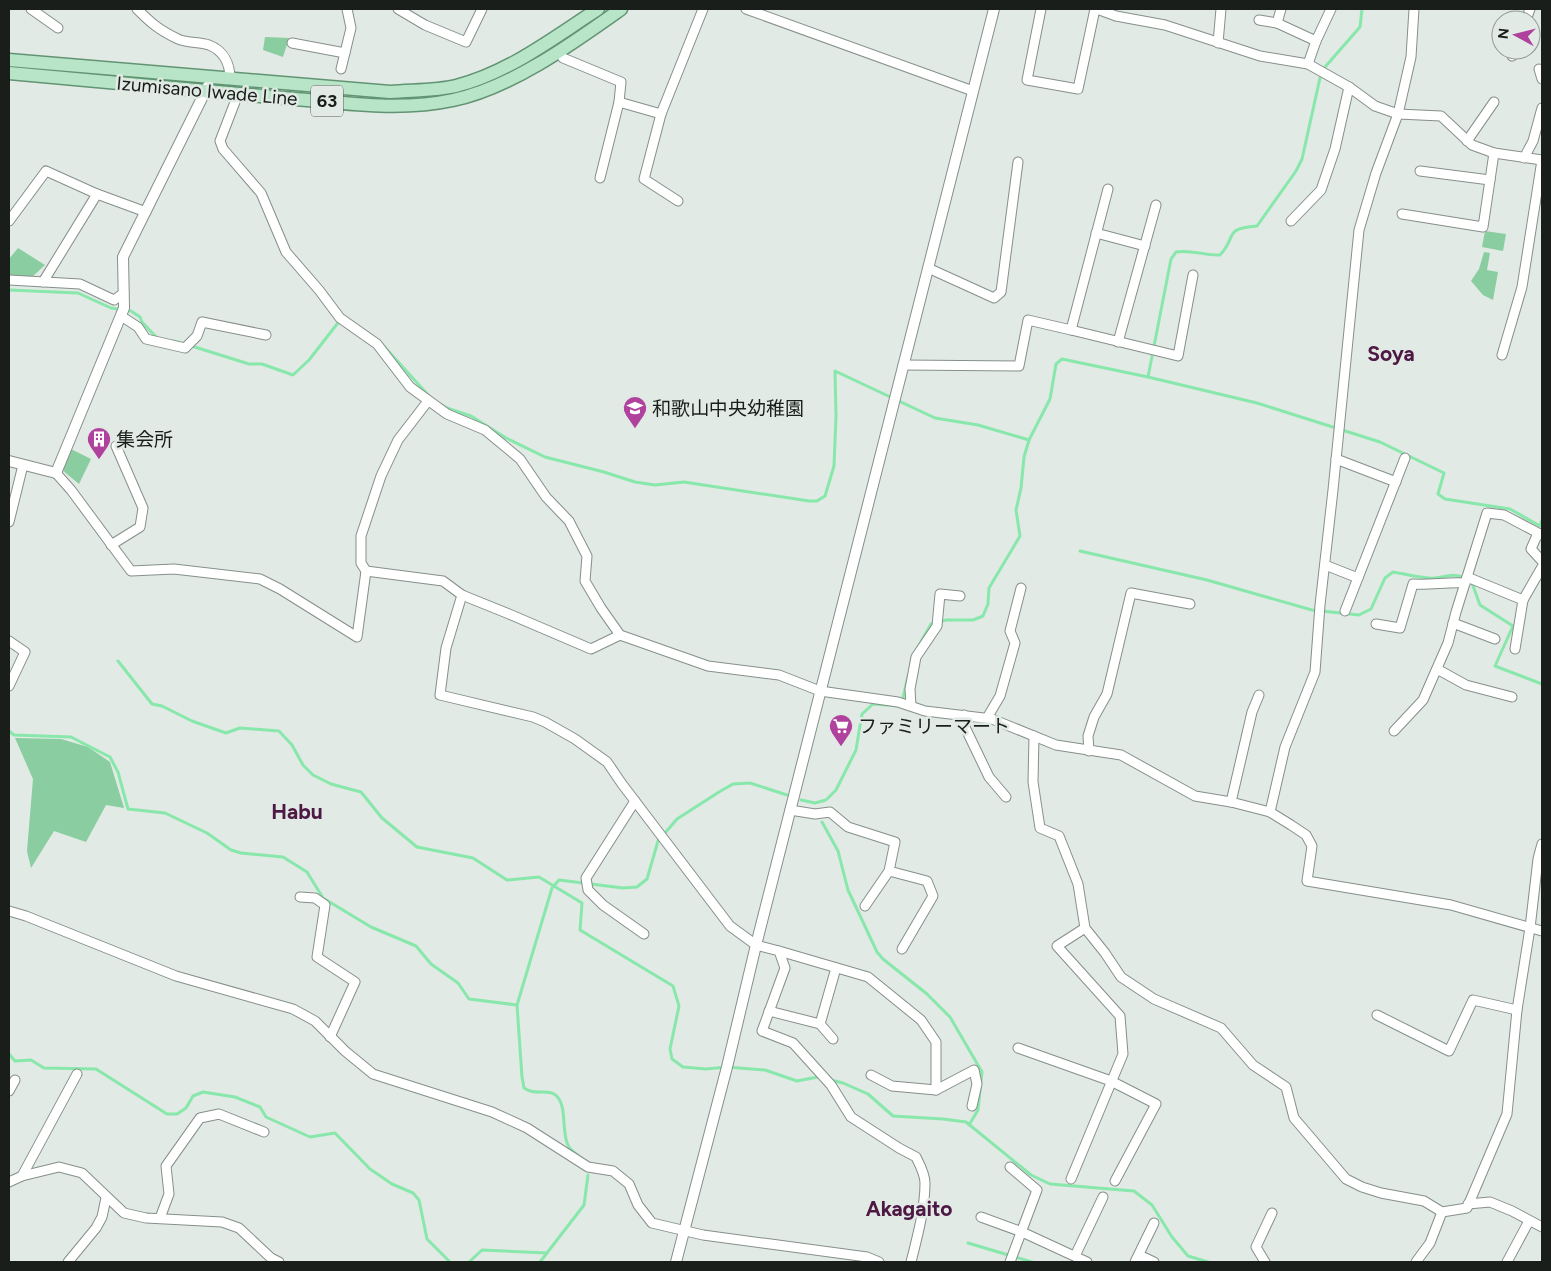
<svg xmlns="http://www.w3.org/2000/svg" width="1551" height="1271" font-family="Figtree,'Noto Sans JP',sans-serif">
<rect width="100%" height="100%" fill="#e1eae4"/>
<!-- green -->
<g fill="#89cda1">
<path d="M 265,37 L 289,38 L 283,57 L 263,50 Z"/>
<path d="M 1485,231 L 1506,234 L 1503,251 L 1482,247 Z"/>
<path d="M 18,248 L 45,265 L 32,277 L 9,275 L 9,259 Z"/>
<path d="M 1484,252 L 1490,253 L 1487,270 L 1498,272 L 1493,300 L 1483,295 L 1471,281 L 1479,269 Z"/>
<path d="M 71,449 L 91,459 L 79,484 L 61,469 Z"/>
<path d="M 15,738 L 61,739 L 88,747 L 110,762 L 124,808 L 106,805 L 86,842 L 54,831 L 31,868 L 27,851 L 33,779 Z"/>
</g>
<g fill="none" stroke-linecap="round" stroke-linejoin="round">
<!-- stream -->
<g stroke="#88e7ab" stroke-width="3">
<path d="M 9,290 L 78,293 L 111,308 L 131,311 L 140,317 L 142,322 L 157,338"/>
<path d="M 173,341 L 182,343 L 249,364 L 262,364 L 293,375 L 309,360 L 341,319"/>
<path d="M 381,343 L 429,396"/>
<path d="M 1148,377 L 1257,403 L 1380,442 L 1444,473 L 1438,494 L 1445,499 L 1510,509 L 1540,526 L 1542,520"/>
<path d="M 440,404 L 447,408 L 471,416 L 506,438 L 545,457 L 604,472 L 635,482 L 655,485 L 684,482 L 809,501 L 817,501 L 825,496 L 834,466 L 836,416 L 835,371 L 935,418 L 978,425 L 1029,440"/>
<path d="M 1080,551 L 1207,580 L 1312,610 L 1359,615 L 1371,609 L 1385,578 L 1393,572 C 1405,574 1417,577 1429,578 C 1441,580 1452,571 1464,578"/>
<path d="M 1472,583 L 1480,605 L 1513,626 L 1495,666 L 1542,684"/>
<path d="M 913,656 L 931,624 L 946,620 L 973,620 L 983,616 L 988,604 L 989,588 L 1020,536 L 1016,510 L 1021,488 L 1024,457 L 1029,440 L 1050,399 L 1056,364 L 1062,359 L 1148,377 L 1171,259 L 1176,252 C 1190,249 1205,256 1220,255 C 1238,236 1222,229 1257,226 L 1296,171 L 1302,159 L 1320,78 L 1325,67 L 1360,27 L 1362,9"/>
<path d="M 118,661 L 152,704 L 162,706 L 192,721 L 226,733 L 240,728 L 279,731 L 292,745 L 303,765 L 313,775 L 331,784 L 361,792 L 382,818 L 417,847 L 473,858 L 507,880 L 539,877 L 582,903 L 580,930 L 673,986 L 679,1006 L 670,1049 L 672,1059 L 683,1067 L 706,1069 L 727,1067 L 765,1070 L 797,1081 L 818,1077 L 822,1078"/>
<path d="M 902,702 L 908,676"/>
<path d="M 9,731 L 14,735 L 71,737 L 110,757 L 118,772 L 128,809 L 165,813 L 207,833 L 231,850 L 241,853 L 283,857 L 307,872 L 323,898 L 371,927 L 416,946 L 431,964 L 458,983 L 469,999 L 517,1005"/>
<path d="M 801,800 L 815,803 L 826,800 L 836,790 L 856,750 L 862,714 L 873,704 L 899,706"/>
<path d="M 822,822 L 838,851 L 848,890 L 877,952 L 883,959 L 927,994 L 950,1017 L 982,1072 L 978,1110 L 969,1125"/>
<path d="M 9,1054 L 15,1061 L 31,1060 L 44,1068 L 96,1069 L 167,1114 L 177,1114 L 186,1108 L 193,1096 L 203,1092 L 235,1097 L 260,1107 L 266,1117 L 310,1137 L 335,1133 L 370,1169 L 392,1184 L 413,1193 L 419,1200 L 427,1239 L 450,1262"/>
<path d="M 831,1080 L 843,1083 L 868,1094 L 893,1116 L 943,1119 L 966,1122 L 1031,1175 L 1050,1184 L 1134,1191 L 1152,1205 L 1172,1237 L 1188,1256 L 1208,1262"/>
<path d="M 581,1158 C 577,1154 571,1151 569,1147 C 560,1134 569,1103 554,1094 C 545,1089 536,1096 524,1088 L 522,1077 L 517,1005 L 552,888 L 559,880 L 623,888 L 637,887 L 647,879 L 658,841 L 677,819 L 719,792 L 733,784 L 750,783 L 787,795"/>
<path d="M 968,1243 L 1032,1262"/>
<path d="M 469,1262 L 482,1250 L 547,1253"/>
<path d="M 540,1262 L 584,1205 L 588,1175"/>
</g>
<!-- minor casing -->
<g stroke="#868f89" stroke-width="11">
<g id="minor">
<path d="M 31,9 L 58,28"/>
<path d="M 137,9 C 151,23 159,30 178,39 C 187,43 199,42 209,45 C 224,51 230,64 230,79"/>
<path d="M 398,9 L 425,25 L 466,42 L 482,9"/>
<path d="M 746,9 L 973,91"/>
<path d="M 1041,9 L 1027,80 L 1078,89 L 1095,9"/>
<path d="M 1097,9 L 1116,16 L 1165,25 L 1260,56 L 1308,64 L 1349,87 L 1375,106 L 1398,114 L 1441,116 L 1472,145 L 1494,153 L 1542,160"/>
<path d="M 1259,20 L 1277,23 L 1316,41 L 1331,9"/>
<path d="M 1526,20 L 1530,9"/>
<path d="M 1277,23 L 1281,9"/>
<path d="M 292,43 L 345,53"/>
<path d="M 1218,43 L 1221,9"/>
<path d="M 559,52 L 563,58 L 621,82 L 619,102"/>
<path d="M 1512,56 L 1515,50"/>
<path d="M 1308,64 L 1316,41"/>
<path d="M 341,69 L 351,28 L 347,9"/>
<path d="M 1539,69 L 1542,79"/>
<path d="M 235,94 L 235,102 L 220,141 L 223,149 L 261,193 L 286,252 L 319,290 L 340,318 L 377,344 L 410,387 L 447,414 L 485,430 L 520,459 L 546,497 L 569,521 L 587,556 L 585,581 L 601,608 L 620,635 L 708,666 L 779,675 L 820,691 L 898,702 L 925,711 L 992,719 L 1056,745 L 1121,755 L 1195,796 L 1231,802 L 1270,812 L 1291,825 L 1306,835 L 1312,846 L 1307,881 L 1451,905 L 1542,931"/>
<path d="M 1467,141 L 1494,102"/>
<path d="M 1524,158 L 1533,141 L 1542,108"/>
<path d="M 1420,171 L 1490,180"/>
<path d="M 600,178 L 619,102 L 661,114"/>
<path d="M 678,201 L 644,179 L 661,114 L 703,9"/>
<path d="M 1402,214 L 1483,227 L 1494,153"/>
<path d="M 9,221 L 46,171 L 97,194 L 146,212"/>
<path d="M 1291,221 L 1321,190 L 1335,149 L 1349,87"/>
<path d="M 1096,233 L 1145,246"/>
<path d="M 928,268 L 994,298 L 1001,292 L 1018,162"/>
<path d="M 9,280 L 80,284 L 114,300 L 124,293"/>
<path d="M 43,282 L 97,194"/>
<path d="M 121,316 L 138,327 L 146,339 L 185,348 L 197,336 L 202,322 L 266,335"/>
<path d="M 1071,330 L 1178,356 L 1193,275"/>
<path d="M 1118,342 L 1156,205"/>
<path d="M 1502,355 L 1522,287 L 1542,160"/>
<path d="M 903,365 L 1019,366 L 1028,320 L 1071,330 L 1108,189"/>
<path d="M 1336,459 L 1396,482"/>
<path d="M 56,473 L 71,490 L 131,571 L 174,569 L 260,579 L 280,589 L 357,637 L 366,571 L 361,563 L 361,536 L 381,476 L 398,440 L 428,401"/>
<path d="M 9,522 L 23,465"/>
<path d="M 1538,533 L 1531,549 L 1542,561"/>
<path d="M 111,545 L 140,527 L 143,508 L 116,446"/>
<path d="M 1325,565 L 1358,578"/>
<path d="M 366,571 L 443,581 L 462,595 L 509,614 L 591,649 L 620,635"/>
<path d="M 1467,577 L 1523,600 L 1542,567"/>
<path d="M 462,595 L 446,648 L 440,695 L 533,717 L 545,722 L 575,739 L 607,762 L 622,784 L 730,926 L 756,945 L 779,951 L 785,968 L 762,1031 L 793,1043 L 831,1085 L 851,1117 L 899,1148 L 916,1157 C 920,1165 925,1174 925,1183 C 925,1209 917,1238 911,1262"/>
<path d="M 1345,611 L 1405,458"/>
<path d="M 1453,623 L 1495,639"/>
<path d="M 1376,624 L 1400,628 L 1413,584 C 1431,585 1447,582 1465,583"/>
<path d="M 9,641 L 25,652 L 9,686"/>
<path d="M 1515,649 L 1523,600"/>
<path d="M 1437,669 L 1466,685 L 1512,697"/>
<path d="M 911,706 L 910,689 L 916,657 L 937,626 L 940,594 L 960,596"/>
<path d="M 964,715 L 963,723 L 989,777 L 1006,797"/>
<path d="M 987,718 L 1000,696 L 1015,643 L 1010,631 L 1021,588"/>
<path d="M 1394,731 L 1423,700 L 1448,643 L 1456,612 L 1487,513 L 1504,515 L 1542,535"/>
<path d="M 1034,736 L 1033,782 L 1040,828 L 1059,836 L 1078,884 L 1085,928 L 1105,953 L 1121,977 L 1154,999 L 1221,1028 L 1253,1065 L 1286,1087 L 1294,1118 L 1346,1179 L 1362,1187 L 1381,1193 L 1424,1201 L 1442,1212 L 1467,1208 L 1507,1114 L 1517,1010 L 1530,928 L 1538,859 L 1542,844"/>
<path d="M 1089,751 L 1088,736 L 1094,717 L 1107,694 L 1131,593 L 1190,604"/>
<path d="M 635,801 L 586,878 L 588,890 L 603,905 L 644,934"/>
<path d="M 1231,802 L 1252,712 L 1259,695"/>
<path d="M 790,810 L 815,814 L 830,812 L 848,827 L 895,842 L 889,871 L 865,906"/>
<path d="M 1270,812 L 1285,747 L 1315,672 L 1320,605 L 1333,490 L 1359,230 L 1376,173 L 1398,114 L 1411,57 L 1414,9"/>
<path d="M 889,871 L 927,881 L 933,896 L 902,949"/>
<path d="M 300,897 L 315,898 L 325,905 L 317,957 L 355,982 L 330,1037"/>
<path d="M 9,911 L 26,916 L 176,976 L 293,1009 L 315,1021 L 345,1051 L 373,1074 L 492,1112 L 527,1128 L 588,1167 L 613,1171 L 629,1184 L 638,1205 L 652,1223 L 703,1235 L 867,1257 L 879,1262"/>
<path d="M 779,951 L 868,977 L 921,1020 L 936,1042 L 936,1090"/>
<path d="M 769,1011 L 820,1024 L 833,1039"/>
<path d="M 1377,1015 L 1449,1051 L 1473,1000 L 1517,1010"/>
<path d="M 820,1024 L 836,968"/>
<path d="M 1018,1048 L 1111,1081 L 1156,1104 L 1115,1181"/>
<path d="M 871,1075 L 892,1086 L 936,1090 L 974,1070 L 977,1084 L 972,1106"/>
<path d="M 9,1091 L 15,1080"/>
<path d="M 1010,1167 L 1037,1190 L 1010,1262"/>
<path d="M 22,1176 L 77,1074"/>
<path d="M 1071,1179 L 1123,1054 L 1120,1016 L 1057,946 L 1085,928"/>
<path d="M 9,1182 L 22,1176 L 59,1167 L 82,1173 L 124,1213 L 146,1218 L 222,1222 L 239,1228 L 271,1258 L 279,1262"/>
<path d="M 1468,1204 L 1490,1202 L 1512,1211 L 1542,1227"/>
<path d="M 981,1217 L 1022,1232 L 1087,1262"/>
<path d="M 160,1218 L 169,1194 L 166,1166 L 200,1118 L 219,1114 L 264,1132"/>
<path d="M 1139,1255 L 1154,1262"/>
<path d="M 1075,1256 L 1103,1197"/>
<path d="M 68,1262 L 96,1228 L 102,1217 L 106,1198"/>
<path d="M 1135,1262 L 1154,1223"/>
<path d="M 1265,1262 L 1256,1247 L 1272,1213"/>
<path d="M 1416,1262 L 1430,1243 L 1442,1212"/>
<path d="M 1507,1262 L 1529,1221"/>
</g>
</g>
<!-- tertiary casing -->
<g stroke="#868f89" stroke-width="12">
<g id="tertiary">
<path d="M 9,461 L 56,473 L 124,308 L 123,257 L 208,86"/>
<path d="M 676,1262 L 727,1067 L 756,945 L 994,9"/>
</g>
</g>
<!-- primary casing -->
<g stroke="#629473" stroke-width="15">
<g id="primary">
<path d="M 9,60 L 390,92 C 412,90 435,91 456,86 C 508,73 553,38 598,9"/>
<path d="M 9,73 C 100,81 192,90 283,98 C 339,102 397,112 453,100 C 511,88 573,43 621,9"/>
</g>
</g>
<!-- minor -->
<use href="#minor" stroke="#fff" stroke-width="9"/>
<!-- tertiary -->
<use href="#tertiary" stroke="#fff" stroke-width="10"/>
<!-- primary -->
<use href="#primary" stroke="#b8e5c8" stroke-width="12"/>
</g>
<!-- icons -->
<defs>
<g id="school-pin" transform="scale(1.25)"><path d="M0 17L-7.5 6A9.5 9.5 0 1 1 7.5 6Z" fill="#b0419d" stroke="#e1eae4"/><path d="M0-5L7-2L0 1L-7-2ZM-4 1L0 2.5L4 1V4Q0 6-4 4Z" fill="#fff"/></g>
<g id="building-pin" transform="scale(1.25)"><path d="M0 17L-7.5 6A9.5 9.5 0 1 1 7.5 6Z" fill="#b0419d" stroke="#e1eae4"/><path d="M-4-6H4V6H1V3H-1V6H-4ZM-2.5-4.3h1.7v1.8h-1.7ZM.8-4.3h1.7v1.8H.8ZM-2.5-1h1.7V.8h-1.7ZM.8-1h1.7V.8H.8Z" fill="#fff"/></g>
<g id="supermarket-pin" transform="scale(1.25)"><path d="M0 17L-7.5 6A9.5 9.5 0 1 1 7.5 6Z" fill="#b0419d" stroke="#e1eae4"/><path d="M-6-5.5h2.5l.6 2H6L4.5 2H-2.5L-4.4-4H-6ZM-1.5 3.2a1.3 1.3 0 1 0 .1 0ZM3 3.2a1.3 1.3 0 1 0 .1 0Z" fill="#fff"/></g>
</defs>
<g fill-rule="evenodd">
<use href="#school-pin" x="635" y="408"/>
<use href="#building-pin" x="99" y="439"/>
<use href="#supermarket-pin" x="841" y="726"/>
</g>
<g text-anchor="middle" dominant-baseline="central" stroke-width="5" stroke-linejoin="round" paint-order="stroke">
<!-- shield labels -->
<rect fill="#e1eae4" stroke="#565b57" stroke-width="1" x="311" y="85.5" width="32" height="31" rx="4"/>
<g font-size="18" font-weight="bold" fill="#1a1e1b">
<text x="327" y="101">63</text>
</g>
<!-- street labels -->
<g font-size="19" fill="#1a1e1b" stroke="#e1eae4">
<text transform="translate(207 91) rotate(5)">Izumisano Iwade Line</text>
</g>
<!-- poi labels -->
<g font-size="19" fill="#1a1e1b" stroke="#e1eae4" text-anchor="start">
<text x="652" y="408">和歌山中央幼稚園</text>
<text x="116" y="439">集会所</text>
<text x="858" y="726">ファミリーマート</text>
</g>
<!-- quarter labels -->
<g font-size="21" font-weight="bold" fill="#4e1844" stroke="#e1eae4">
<text x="1391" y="353">Soya</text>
<text x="297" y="811">Habu</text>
<text x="909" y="1208">Akagaito</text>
</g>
</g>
<!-- border -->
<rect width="1551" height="1271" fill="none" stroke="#1a1e1b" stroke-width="20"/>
<!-- north arrow -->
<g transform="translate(1516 35) rotate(277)"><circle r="24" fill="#e1eae4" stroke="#919894"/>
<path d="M0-4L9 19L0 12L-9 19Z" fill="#b0419d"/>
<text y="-8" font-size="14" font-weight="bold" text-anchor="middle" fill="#1a1e1b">N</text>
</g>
</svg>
